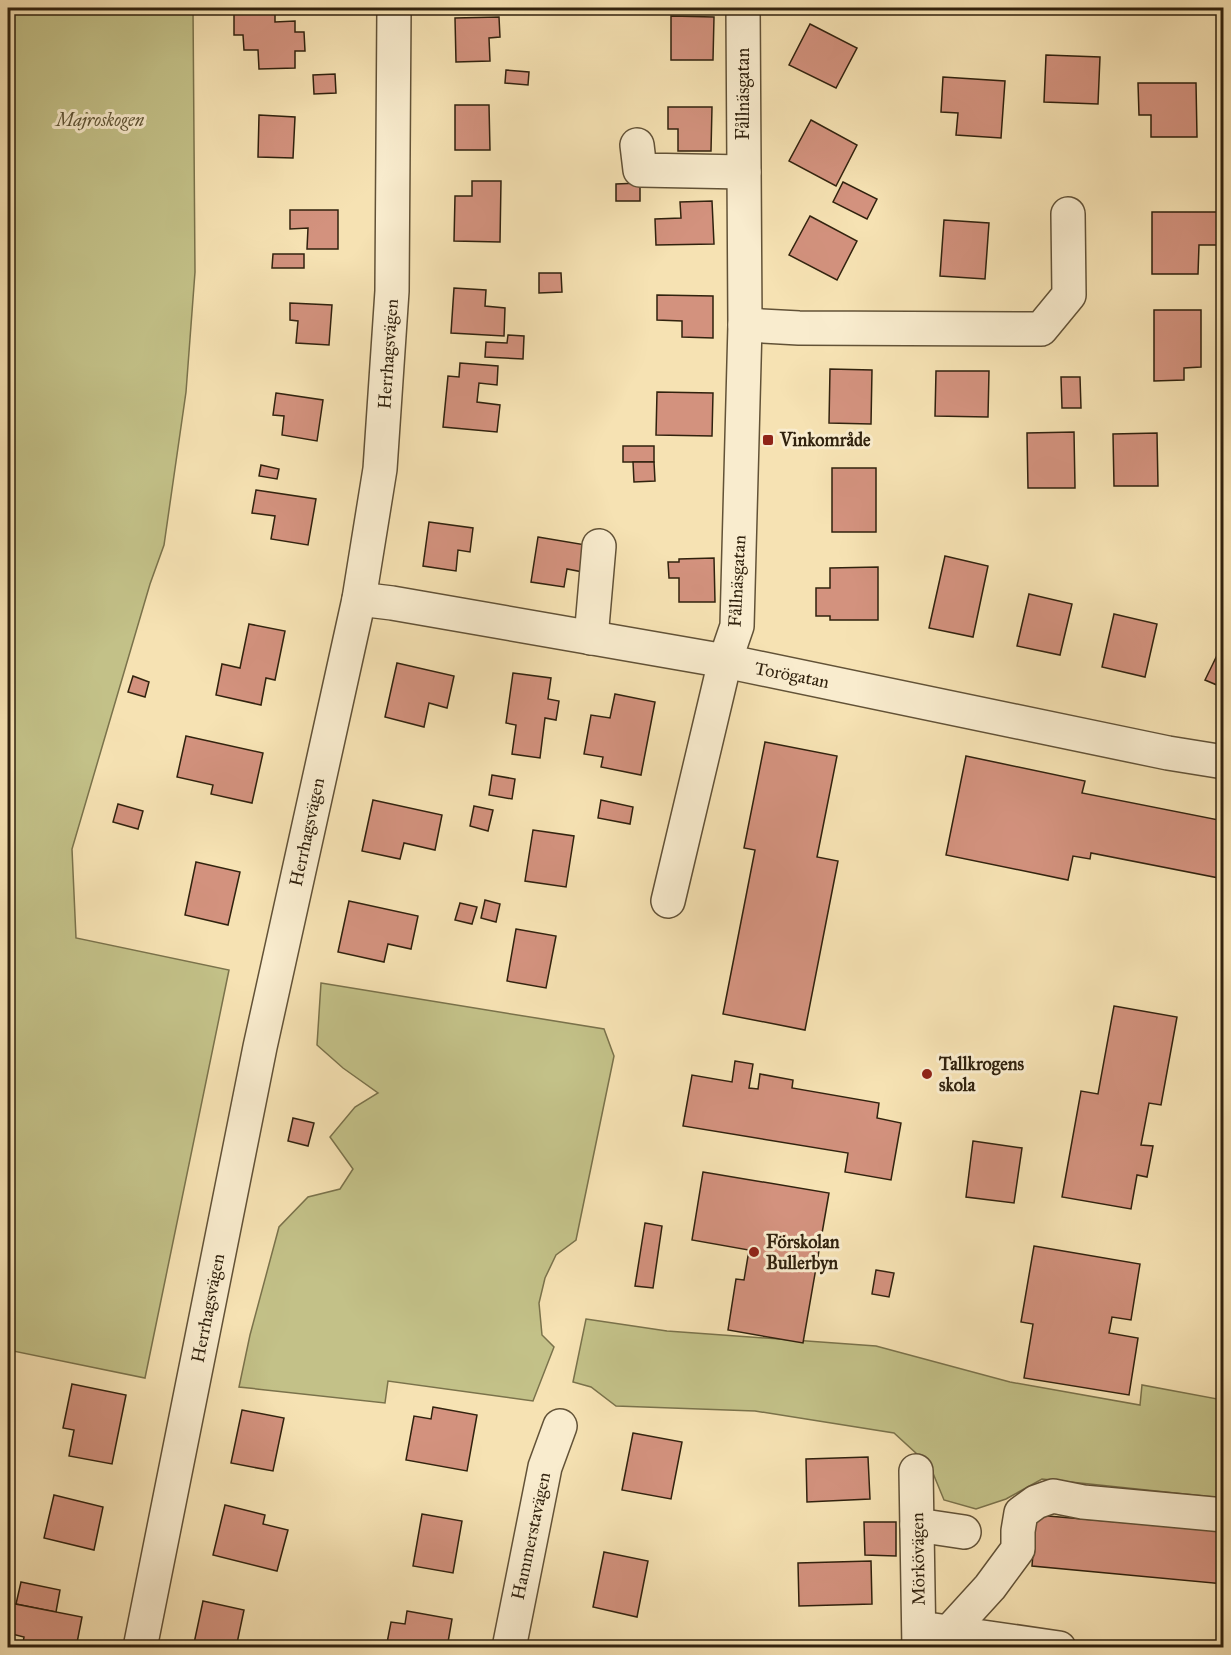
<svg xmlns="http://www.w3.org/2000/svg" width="1231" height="1655" font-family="'IM FELL Great Primer',serif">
<rect width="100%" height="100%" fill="#f6e2b3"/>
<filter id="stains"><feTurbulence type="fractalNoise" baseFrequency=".00333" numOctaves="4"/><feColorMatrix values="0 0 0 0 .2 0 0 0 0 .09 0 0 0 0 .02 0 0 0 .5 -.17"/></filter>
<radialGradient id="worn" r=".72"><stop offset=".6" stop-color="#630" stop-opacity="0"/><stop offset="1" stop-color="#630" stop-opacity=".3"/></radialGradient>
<!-- green -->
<g fill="#c3c188" stroke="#7a724b" stroke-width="1.5">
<path d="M 8,8 L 193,8 L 195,272 L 186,392 L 164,545 L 150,584 L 72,849 L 76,938 L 229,970 L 145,1378 L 8,1350 Z"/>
<path d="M 321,983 L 604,1029 L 614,1056 L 576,1240 L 556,1255 L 545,1278 L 539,1303 L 542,1335 L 554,1347 L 533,1401 L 388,1381 L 385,1403 L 239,1387 L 250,1335 L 279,1227 L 308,1197 L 340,1189 L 353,1169 L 330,1137 L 355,1107 L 378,1093 L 343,1068 L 317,1045 Z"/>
<path d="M 586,1319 L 667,1331 L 876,1346 L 1010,1382 L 1140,1405 L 1142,1385 L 1223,1400 L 1223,1498 L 1042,1479 L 1006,1499 L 976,1509 L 944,1500 L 930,1466 L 894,1433 L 755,1411 L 616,1406 L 591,1387 L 573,1382 Z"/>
</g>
<!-- building -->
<g fill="#d3927e" stroke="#31220e" stroke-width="1.5">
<path d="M 234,8 L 275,8 L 275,22 L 295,21 L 295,32 L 304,32 L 305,51 L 295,51 L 295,68 L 259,69 L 258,50 L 244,50 L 243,35 L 234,35 Z"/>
<path d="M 671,16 L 714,17 L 713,60 L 671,60 Z"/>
<path d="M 499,17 L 500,37 L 489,38 L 490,61 L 456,62 L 455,18 Z"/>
<path d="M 810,24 L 857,48 L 836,88 L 789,65 Z"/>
<path d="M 1046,55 L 1100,57 L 1098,104 L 1044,102 Z"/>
<path d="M 506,70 L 529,72 L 528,85 L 505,83 Z"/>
<path d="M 335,74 L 336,93 L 314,94 L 313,75 Z"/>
<path d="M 943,77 L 1005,81 L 1001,138 L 956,135 L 958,113 L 941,112 Z"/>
<path d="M 1138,83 L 1196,83 L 1197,137 L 1151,137 L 1151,115 L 1139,115 Z"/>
<path d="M 455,105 L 489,105 L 490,150 L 455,150 Z"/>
<path d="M 668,107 L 712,107 L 711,151 L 678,151 L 678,129 L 668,129 Z"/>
<path d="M 259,115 L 295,117 L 293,158 L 258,157 Z"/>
<path d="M 811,120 L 857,145 L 836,186 L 789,161 Z"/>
<path d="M 472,181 L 501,181 L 500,242 L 454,241 L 455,196 L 472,196 Z"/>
<path d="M 843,182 L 877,199 L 867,219 L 833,202 Z"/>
<path d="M 640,183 L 640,201 L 616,201 L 616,184 Z"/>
<path d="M 712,201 L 714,244 L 656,245 L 655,219 L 681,218 L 680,202 Z"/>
<path d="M 290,210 L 338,210 L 338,249 L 307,249 L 308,228 L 290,229 Z"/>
<path d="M 1152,212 L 1218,212 L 1218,245 L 1199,245 L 1198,274 L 1152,274 Z"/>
<path d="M 810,216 L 857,241 L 837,280 L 789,255 Z"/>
<path d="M 944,220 L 989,223 L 985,279 L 940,276 Z"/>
<path d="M 273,254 L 304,254 L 304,268 L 272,268 Z"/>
<path d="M 539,273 L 561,273 L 562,292 L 539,293 Z"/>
<path d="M 454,288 L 486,290 L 485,306 L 505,308 L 504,336 L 451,333 Z"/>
<path d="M 657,295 L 713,296 L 713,338 L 682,337 L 682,321 L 657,320 Z"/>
<path d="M 290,303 L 332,305 L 329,345 L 296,343 L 298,321 L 290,320 Z"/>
<path d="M 1154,310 L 1201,310 L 1201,367 L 1184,368 L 1184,380 L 1154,381 Z"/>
<path d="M 508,335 L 524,336 L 523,359 L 485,357 L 486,342 L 507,343 Z"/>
<path d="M 460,363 L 498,366 L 497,385 L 479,383 L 477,402 L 500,405 L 497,432 L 443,427 L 448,376 L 459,377 Z"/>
<path d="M 830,369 L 872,370 L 871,424 L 829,423 Z"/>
<path d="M 936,371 L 989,371 L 988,417 L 935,416 Z"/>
<path d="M 1061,377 L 1080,377 L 1081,408 L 1062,408 Z"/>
<path d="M 657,392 L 713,393 L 712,436 L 656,435 Z"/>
<path d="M 276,393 L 323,400 L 317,441 L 282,435 L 284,416 L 273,415 Z"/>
<path d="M 1074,432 L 1075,488 L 1028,488 L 1027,433 Z"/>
<path d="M 1157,433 L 1158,486 L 1114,486 L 1113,434 Z"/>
<rect x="623" y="446" width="31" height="16"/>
<path d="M 633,462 L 654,462 L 655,481 L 634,482 Z"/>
<path d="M 261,465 L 279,469 L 277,479 L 259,476 Z"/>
<rect x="832" y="468" width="44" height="64"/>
<path d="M 256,490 L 316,499 L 308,545 L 271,539 L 275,516 L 252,513 Z"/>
<path d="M 429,522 L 473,528 L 470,552 L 458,550 L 456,571 L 423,566 Z"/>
<path d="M 538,537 L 592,546 L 588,573 L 567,569 L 564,587 L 531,582 Z"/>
<path d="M 945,556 L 988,566 L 973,637 L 929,628 Z"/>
<path d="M 714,558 L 715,602 L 679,602 L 679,578 L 669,578 L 668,562 L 679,562 L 679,559 Z"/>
<path d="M 878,567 L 878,620 L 830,620 L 830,616 L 816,616 L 816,588 L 830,588 L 830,568 Z"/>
<path d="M 1029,594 L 1072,604 L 1060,655 L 1017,646 Z"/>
<path d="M 1114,614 L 1157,624 L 1145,677 L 1102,667 Z"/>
<path d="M 249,624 L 285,631 L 275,680 L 266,678 L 261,705 L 216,695 L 222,664 L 240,668 Z"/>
<path d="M 1224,641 L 1224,688 L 1205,680 Z"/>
<path d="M 397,663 L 454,676 L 447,708 L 429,703 L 424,727 L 385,717 Z"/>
<path d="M 513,673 L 551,678 L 548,699 L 559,701 L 556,720 L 545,718 L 540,758 L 512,754 L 516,725 L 506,723 Z"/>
<path d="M 133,676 L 149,682 L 145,697 L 128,692 Z"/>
<path d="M 615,694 L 655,702 L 641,775 L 601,767 L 603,757 L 584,754 L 591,715 L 610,718 Z"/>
<path d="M 186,736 L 263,753 L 252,803 L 211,794 L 213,785 L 177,777 Z"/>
<path d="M 765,742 L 837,756 L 817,857 L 838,861 L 805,1030 L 723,1014 L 755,850 L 744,848 Z"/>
<path d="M 966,756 L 1085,781 L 1082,793 L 1224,821 L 1224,879 L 1091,853 L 1090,859 L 1073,856 L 1068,880 L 946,855 Z"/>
<path d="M 492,775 L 515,779 L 512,799 L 489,795 Z"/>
<path d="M 373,800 L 442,815 L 435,850 L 404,843 L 400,859 L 362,851 Z"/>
<path d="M 601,800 L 633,807 L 630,824 L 598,818 Z"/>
<path d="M 118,804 L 143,811 L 138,829 L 113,822 Z"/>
<path d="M 474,806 L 493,810 L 488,831 L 470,826 Z"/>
<path d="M 533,830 L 574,836 L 566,887 L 525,881 Z"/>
<path d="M 196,862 L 240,872 L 228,925 L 185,915 Z"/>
<path d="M 485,900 L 500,904 L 496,922 L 481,918 Z"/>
<path d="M 349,901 L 418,916 L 411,949 L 388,944 L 384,962 L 338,952 Z"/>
<path d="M 460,903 L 477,907 L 472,924 L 455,920 Z"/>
<path d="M 516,929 L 556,936 L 546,988 L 507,981 Z"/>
<path d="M 1114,1006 L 1177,1017 L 1161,1105 L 1149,1103 L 1141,1145 L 1153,1146 L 1147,1177 L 1137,1175 L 1131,1209 L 1062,1197 L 1081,1091 L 1098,1094 Z"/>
<path d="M 735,1061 L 753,1064 L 749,1088 L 758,1089 L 760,1074 L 793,1080 L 792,1088 L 879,1103 L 877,1118 L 901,1123 L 891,1180 L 845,1172 L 848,1153 L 683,1126 L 692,1075 L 732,1082 Z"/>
<path d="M 293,1118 L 314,1123 L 308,1146 L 288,1141 Z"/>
<path d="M 973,1141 L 1022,1148 L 1014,1203 L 966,1197 Z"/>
<path d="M 703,1172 L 829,1193 L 803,1343 L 728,1330 L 736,1279 L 744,1280 L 749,1250 L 692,1240 Z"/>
<path d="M 645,1223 L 662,1226 L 653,1288 L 635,1286 Z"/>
<path d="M 1034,1246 L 1140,1264 L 1131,1320 L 1112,1317 L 1109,1333 L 1138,1338 L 1129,1395 L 1024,1378 L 1033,1324 L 1021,1322 Z"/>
<path d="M 876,1270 L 894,1273 L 889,1297 L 872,1294 Z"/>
<path d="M 72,1384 L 126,1395 L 112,1464 L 69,1456 L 74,1430 L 63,1428 Z"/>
<path d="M 433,1407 L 477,1415 L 467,1471 L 406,1460 L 414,1416 L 431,1419 Z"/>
<path d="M 242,1410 L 284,1418 L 273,1471 L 231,1463 Z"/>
<path d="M 633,1433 L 682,1442 L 671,1499 L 622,1490 Z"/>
<path d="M 868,1457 L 870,1499 L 807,1502 L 806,1459 Z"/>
<path d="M 54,1495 L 103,1507 L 94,1550 L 44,1538 Z"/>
<path d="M 225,1505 L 265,1515 L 263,1524 L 288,1530 L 277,1571 L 213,1555 Z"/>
<path d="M 422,1514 L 462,1521 L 453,1573 L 413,1566 Z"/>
<path d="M 1036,1515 L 1224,1531 L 1224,1584 L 1032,1566 Z"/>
<path d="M 864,1522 L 896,1522 L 896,1556 L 865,1555 Z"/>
<path d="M 604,1552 L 648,1561 L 637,1617 L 593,1607 Z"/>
<path d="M 871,1561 L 872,1604 L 799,1606 L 798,1563 Z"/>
<path d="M 21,1582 L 60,1590 L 56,1612 L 16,1604 Z"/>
<path d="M 203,1601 L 244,1610 L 236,1648 L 193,1648 Z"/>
<path d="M 10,1603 L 82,1617 L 76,1648 L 22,1648 L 24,1637 L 8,1633 L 8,1617 Z"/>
<path d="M 407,1611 L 452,1619 L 447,1648 L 386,1648 L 391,1622 L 405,1624 Z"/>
</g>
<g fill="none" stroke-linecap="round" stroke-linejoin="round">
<!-- minor casing -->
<g stroke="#625237" stroke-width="36">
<g id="minor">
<path d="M 637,145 L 640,170 L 744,172"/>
<path d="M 745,325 L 799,328 L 1041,329 L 1069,295 L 1068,214"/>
<path d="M 359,599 L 392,603 L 725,661 L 1168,753 L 1224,762"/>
<path d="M 591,638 L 599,546"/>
<path d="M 668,901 L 725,661 L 737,626 L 745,325 L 743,8"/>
<path d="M 916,1471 L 919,1648"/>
<path d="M 917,1525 L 964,1532"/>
<path d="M 934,1630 L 1059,1648"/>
<path d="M 949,1632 L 990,1587 L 1018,1549 L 1018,1531 L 1021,1513 L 1036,1502 L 1053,1496 L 1083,1502 L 1224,1515"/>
<path d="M 140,1648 L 260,1047 L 359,599 L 380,469 L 392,291 L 394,8"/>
<path d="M 509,1648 L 545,1467 L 560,1426"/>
</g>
</g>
<!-- minor -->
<use href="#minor" stroke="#f9ecce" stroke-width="33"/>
</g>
<!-- markers -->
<g fill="#8f2418" stroke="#f9ecce" stroke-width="2">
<rect x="762" y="434" width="12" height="12" rx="3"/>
<circle cx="927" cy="1074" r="6"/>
<circle cx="754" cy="1252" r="6"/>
</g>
<g text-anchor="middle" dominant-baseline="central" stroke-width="6" stroke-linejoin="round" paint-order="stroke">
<!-- street labels -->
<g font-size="18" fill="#31220e" stroke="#f9ecce">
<text transform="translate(743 94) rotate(-90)">Fållnäsgatan</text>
<text transform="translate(388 354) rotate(-86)">Herrhagsvägen</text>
<text transform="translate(737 581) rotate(-87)">Fållnäsgatan</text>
<text transform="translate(792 675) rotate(11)">Torögatan</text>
<text transform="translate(307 832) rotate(-78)">Herrhagsvägen</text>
<text transform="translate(208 1308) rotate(-79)">Herrhagsvägen</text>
<text transform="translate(531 1536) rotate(-78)">Hammerstavägen</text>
<text transform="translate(918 1559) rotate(-91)">Mörkövägen</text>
</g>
<!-- park labels -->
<g font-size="18" font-style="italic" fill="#5d5233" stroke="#f9ecce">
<text x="100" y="120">Majroskogen</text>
</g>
<!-- poi labels -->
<g font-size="18" font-weight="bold" fill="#31220e" stroke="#f9ecce" text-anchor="start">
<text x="780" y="440">Vinkområde</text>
<text x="939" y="1064">Tallkrogens<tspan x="939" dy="21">skola</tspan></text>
<text x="766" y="1242">Förskolan<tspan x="766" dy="21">Bullerbyn</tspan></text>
</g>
</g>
<!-- margin -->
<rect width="1231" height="1655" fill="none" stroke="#f6e2b3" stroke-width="30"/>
<rect x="9" y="9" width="1213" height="1637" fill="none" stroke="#31220e" stroke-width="3"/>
<rect x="15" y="15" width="1201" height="1625" fill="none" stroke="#31220e" stroke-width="1.5"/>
<rect width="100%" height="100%" filter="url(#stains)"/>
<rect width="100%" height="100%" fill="url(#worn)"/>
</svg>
